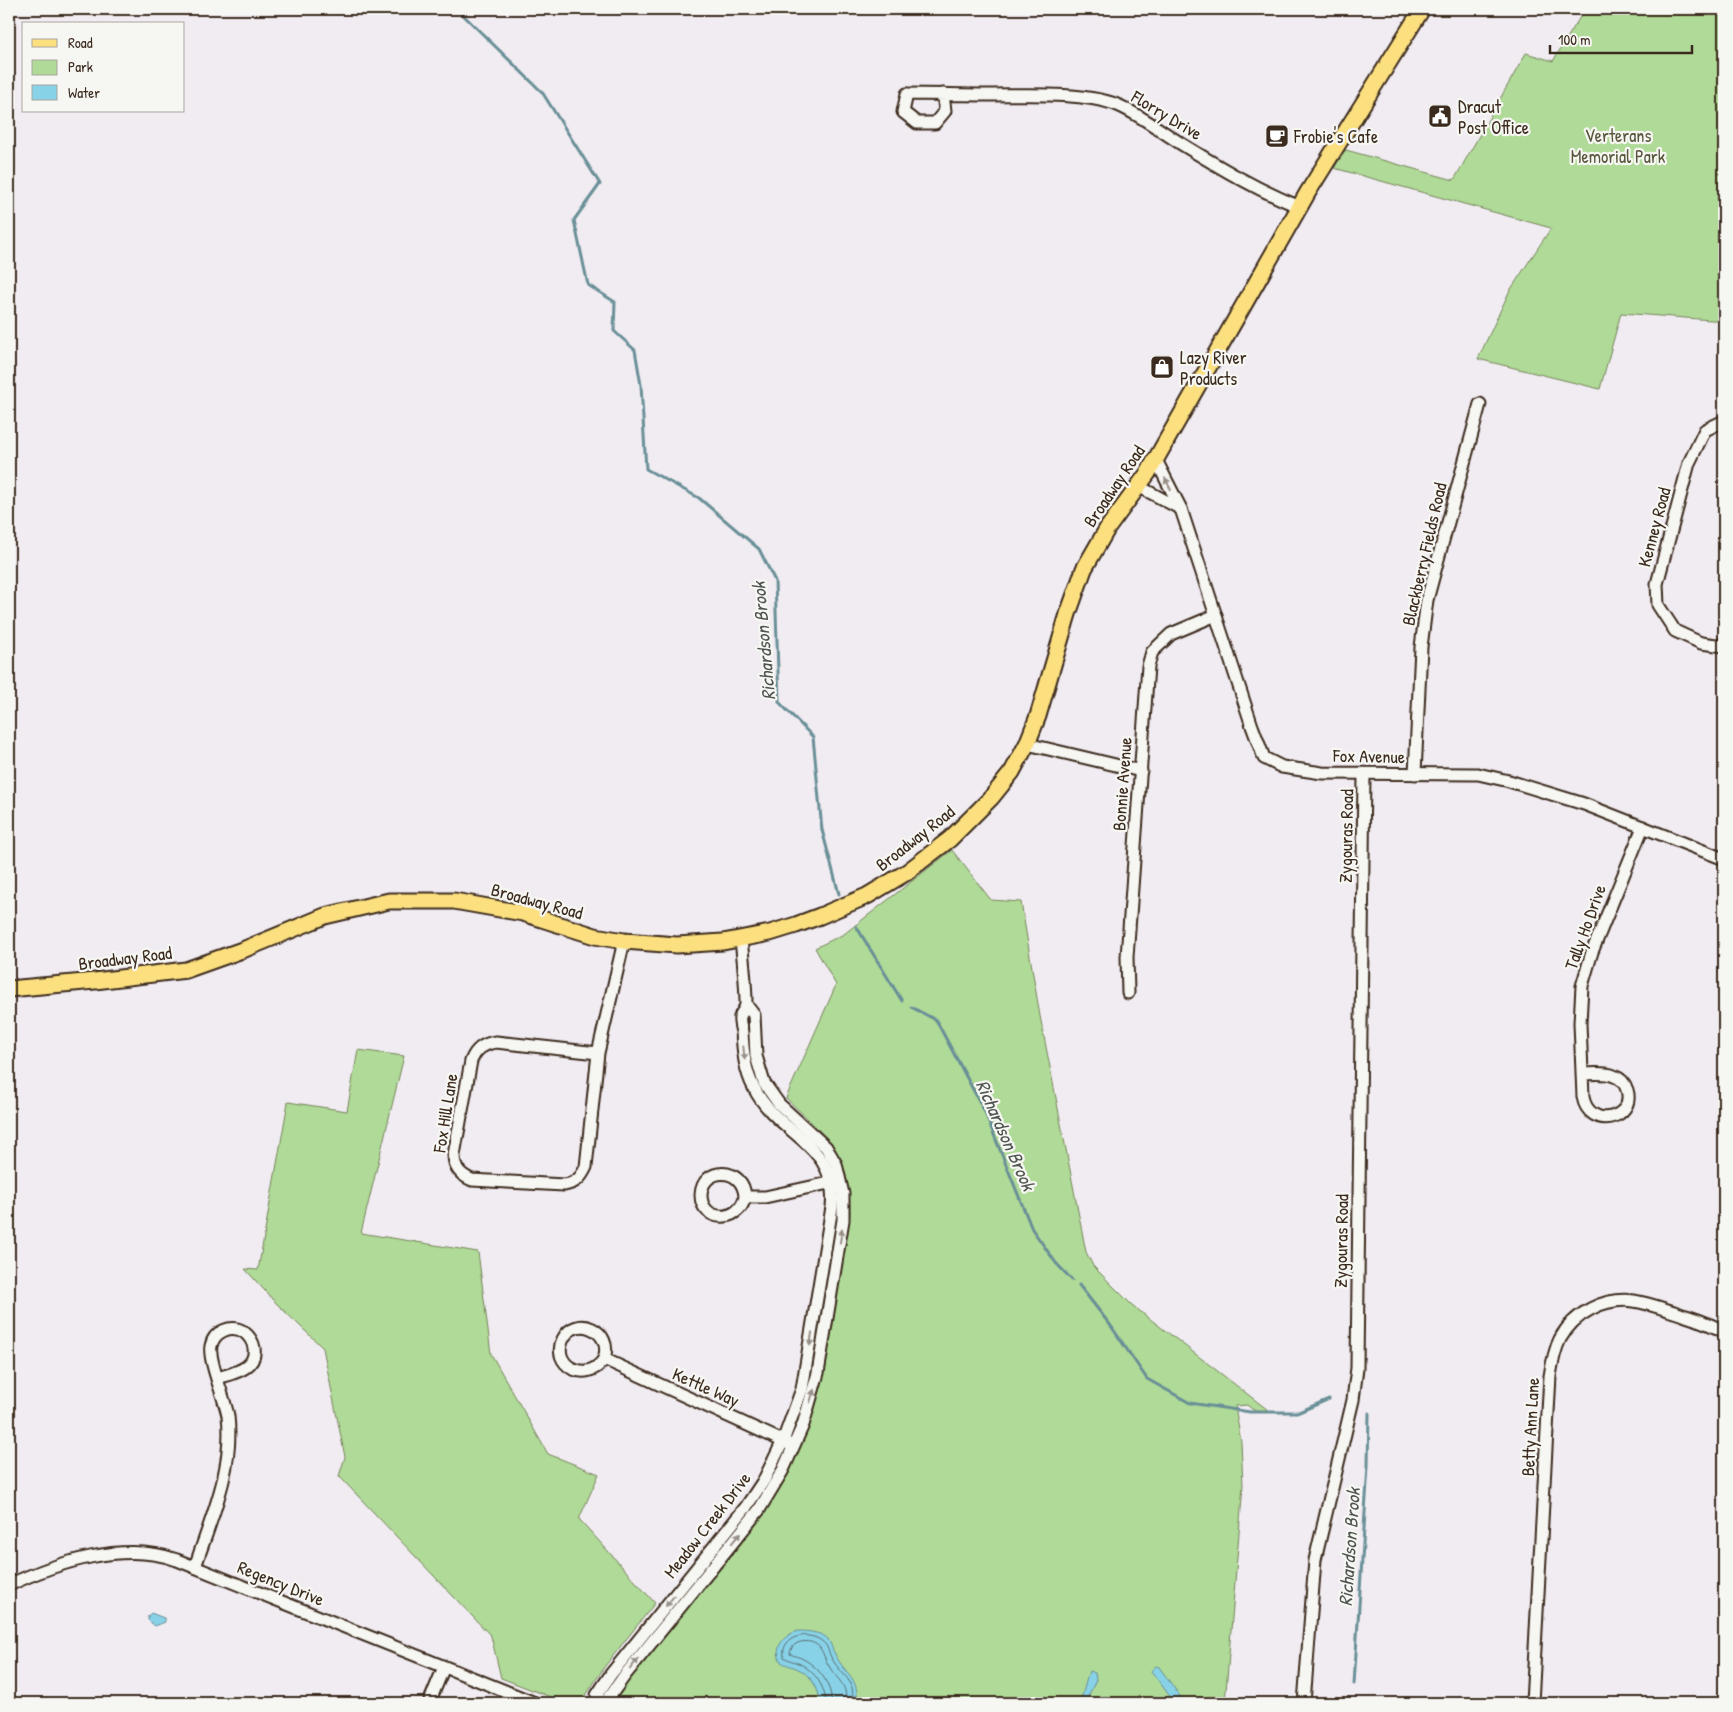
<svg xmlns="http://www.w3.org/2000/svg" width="1733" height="1712" font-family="'Patrick Hand',sans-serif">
<rect width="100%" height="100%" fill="#f1ecf2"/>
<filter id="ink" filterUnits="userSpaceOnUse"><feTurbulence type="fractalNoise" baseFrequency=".02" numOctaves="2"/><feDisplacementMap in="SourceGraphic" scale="10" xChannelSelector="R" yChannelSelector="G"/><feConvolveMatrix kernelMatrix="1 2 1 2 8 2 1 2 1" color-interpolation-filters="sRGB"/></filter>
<g filter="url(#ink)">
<!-- green -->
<g fill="#afda97" stroke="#75825a">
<path d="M 1585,9 L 1724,9 L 1724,321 L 1621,313 L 1600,389 L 1478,359 L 1509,292 L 1551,228 L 1334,168 L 1346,150 L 1454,180 L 1526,53 L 1553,61 Z"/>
<path d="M 952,850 L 991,900 L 1021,902 L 1040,1016 L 1086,1252 L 1093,1266 L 1132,1305 L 1268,1410 L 1253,1410 L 1247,1405 L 1235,1406 L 1241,1442 L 1243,1485 L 1225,1703 L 614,1703 C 660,1629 729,1570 775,1495 C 799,1457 814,1415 825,1372 L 850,1214 C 850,1152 827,1138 786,1098 L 836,985 L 815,948 L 844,934 Z"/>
<path d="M 358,1050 L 404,1056 L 361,1233 L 478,1252 L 491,1354 L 548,1454 L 599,1474 L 579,1519 L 655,1603 L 605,1666 L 581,1703 L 566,1703 L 501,1678 L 491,1636 L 339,1476 L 345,1457 L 323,1348 L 277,1304 L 245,1269 L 258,1270 L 288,1102 L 347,1111 Z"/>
</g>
<!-- water -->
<g fill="#88d2e8" stroke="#698f97">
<path d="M 151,1613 L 164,1618 L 165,1622 L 155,1626 L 148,1620 L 148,1616 Z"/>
<path d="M 798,1631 C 807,1631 821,1632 828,1639 C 831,1643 832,1650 835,1654 C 845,1675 859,1676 857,1703 L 821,1703 C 818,1688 811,1674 796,1668 C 791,1666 786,1665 781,1662 C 773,1647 784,1635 798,1631 Z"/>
<path d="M 1156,1666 L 1159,1667 L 1185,1703 L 1175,1703 L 1151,1671 Z"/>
<path d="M 1089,1671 L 1095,1673 L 1096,1680 L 1085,1703 L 1080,1703 Z"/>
</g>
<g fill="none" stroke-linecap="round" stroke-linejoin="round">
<!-- shore -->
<g stroke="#5a6d6f" stroke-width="1">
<path d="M 826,1703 C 825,1686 814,1670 798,1663 C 793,1661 788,1660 784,1657 C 780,1635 809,1630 823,1642 C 828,1646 829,1654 832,1659 C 837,1668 846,1675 851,1684 C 853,1690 853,1697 853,1703"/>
<path d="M 832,1703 C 831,1685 821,1669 805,1660 C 800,1657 795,1656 790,1654 C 791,1639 813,1638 820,1648 C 824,1653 825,1661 829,1666 C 838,1682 847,1682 846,1703"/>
</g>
<!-- stream -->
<g stroke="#698f97" stroke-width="3">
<path d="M 457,9 L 542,92 L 600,184 L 574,220 L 588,285 L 615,302 L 614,331 L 635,350 L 641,385 L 646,469 L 699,498 L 759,549 L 775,581 L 779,702 L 813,737 L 822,830 L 839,894"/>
<path d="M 856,926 L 902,1001"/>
<path d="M 911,1007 L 936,1020 L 984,1110 L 1032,1229 L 1056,1263 L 1072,1280"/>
<path d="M 1079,1285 L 1111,1326 L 1147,1379 L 1190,1403 L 1250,1412 L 1299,1412 L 1329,1399"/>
<path d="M 1354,1684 L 1368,1466 L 1369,1413"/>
</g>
<!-- minor casing -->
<g stroke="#3b2a1e" stroke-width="15">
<g id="minor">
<path d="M 943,94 L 945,111 L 935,123 L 917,123 L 903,112 L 907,94 C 935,94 963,95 990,95 C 1026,95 1081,92 1115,104 C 1138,113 1159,130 1180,143 C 1219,167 1257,190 1300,207"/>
<path d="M 1724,421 L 1705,430 L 1689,463 L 1657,584 L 1658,605 L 1675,631 L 1701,643 L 1724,646"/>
<path d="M 1156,460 L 1181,509 L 1252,726 L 1264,758 L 1282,767 L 1322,773 L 1478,774 L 1509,781 L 1584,804 L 1724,859"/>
<path d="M 1138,486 L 1181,509"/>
<path d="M 1027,744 L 1141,771"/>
<path d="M 1415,774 L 1421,647 L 1427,600 L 1480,404"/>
<path d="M 1128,993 L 1127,957 L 1148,666 L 1152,652 L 1171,634 L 1216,615"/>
<path d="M 598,1053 L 496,1042 C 483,1044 476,1049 471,1061 L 454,1155 C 454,1168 460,1175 472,1180 L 564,1185 C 576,1183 581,1178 586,1167 L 598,1053 L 624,941"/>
<path d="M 1582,1074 C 1592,1074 1605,1072 1614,1076 C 1620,1078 1625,1083 1627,1090 C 1636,1119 1589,1131 1583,1097 L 1580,1023 L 1582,986 L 1592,952 L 1643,827"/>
<path d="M 745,1197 C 744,1166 702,1166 701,1195 C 701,1222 739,1224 745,1197 L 765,1197 L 838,1181"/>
<path d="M 604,1359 C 614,1331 576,1313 563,1339 C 550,1365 587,1385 604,1359 L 789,1444"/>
<path d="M 195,1567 C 211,1518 234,1469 228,1416 C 225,1399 208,1360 211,1346 C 214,1331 232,1324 244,1332 C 249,1336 253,1341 254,1348 C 257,1369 233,1373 218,1378"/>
<path d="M 9,1585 C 58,1562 124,1541 177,1560 L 535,1703"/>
<path d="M 429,1703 L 444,1667"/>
<path d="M 598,1703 L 597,1695 L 611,1674 L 746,1507 L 764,1480 L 783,1441 L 802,1389 L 832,1207 C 839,1143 778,1136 754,1088 C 745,1071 743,1052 742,1032 C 741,1028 739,1021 740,1017 C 741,1012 746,1009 746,1004 C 746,982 743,960 741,939"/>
<path d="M 605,1703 L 625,1675 L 759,1510 L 783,1470 L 803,1425 L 818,1373 L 843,1220 L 843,1194 L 836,1164 L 826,1147 L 779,1104 L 764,1083 L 756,1056 L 754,1015 L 747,1006"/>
<path d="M 1304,1703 L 1315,1560 L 1353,1400 L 1357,1368 L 1364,774"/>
<path d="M 1532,1703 L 1550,1376 C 1552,1363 1554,1351 1560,1339 C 1574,1313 1604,1297 1634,1301 C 1647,1303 1661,1308 1674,1312 C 1691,1318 1709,1322 1724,1332"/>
</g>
</g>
<!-- major casing -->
<g stroke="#3b2a1e" stroke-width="19">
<path id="major" d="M 9,989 L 95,981 L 186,970 L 245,949 L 325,916 L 389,901 L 454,901 L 523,913 L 595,936 L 624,941 L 677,945 L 723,942 L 770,933 L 796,925 L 820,916 L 867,896 L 907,872 L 950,839 L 991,798 L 1012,772 L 1027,744 L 1038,716 L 1068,614 L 1084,569 L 1107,529 L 1148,473 L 1308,192 L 1422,9"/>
</g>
<!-- minor -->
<use href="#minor" stroke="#f6f6f2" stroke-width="11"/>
<!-- major -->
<use href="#major" stroke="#fce080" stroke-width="15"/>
</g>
<!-- one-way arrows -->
<defs><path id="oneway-solid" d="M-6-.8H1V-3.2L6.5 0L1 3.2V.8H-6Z" transform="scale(1.25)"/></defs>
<g fill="#989088">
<use href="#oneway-solid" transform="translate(1168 484) rotate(-116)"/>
<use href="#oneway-solid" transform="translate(744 1053) rotate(84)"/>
<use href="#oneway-solid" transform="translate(841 1236) rotate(-81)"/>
<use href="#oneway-solid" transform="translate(811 1339) rotate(99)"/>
<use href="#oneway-solid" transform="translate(812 1396) rotate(-73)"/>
<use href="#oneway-solid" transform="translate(736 1538) rotate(-51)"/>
<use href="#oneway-solid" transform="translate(670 1601) rotate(129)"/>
<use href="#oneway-solid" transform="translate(634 1664) rotate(-52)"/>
</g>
</g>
<!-- icons -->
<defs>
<g id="civic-square" transform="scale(1.25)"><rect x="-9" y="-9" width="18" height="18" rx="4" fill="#3b2a1e" stroke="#f6f6f2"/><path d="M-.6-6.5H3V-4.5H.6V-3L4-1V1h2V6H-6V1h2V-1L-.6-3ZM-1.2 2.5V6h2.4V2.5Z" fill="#fff"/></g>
<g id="cafe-square" transform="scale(1.25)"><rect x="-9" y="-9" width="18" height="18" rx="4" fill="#3b2a1e" stroke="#f6f6f2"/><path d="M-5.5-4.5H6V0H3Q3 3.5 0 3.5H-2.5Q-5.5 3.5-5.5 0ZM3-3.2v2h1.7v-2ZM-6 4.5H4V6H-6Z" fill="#fff"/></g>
<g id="shop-square" transform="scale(1.25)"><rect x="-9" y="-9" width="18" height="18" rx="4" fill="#3b2a1e" stroke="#f6f6f2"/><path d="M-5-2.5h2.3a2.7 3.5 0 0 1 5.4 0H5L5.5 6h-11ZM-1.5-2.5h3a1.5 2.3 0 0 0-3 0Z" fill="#fff"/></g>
</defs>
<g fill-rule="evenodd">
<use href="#civic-square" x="1440" y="116"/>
<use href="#cafe-square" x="1277" y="136"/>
<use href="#shop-square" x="1162" y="367"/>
</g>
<g text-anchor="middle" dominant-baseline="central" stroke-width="4.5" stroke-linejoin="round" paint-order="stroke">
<!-- poi labels -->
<g font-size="18" fill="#3b2a1e" stroke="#f6f6f2" text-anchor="start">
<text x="1458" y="106">Dracut<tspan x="1458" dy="21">Post Office</tspan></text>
<text x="1294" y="136">Frobie's Cafe</text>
<text x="1180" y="357">Lazy River<tspan x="1180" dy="21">Products</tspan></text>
</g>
<!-- street labels -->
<g font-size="18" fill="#3b2a1e" stroke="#f6f6f2">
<text transform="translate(1167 115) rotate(31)">Florry Drive</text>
<text transform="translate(1114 486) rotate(-56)">Broadway Road</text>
<text transform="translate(1654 527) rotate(-75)">Kenney Road</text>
<text transform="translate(1424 554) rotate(-77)">Blackberry Fields Road</text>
<text transform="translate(1369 756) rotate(1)">Fox Avenue</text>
<text transform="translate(1122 784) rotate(-86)">Bonnie Avenue</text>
<text transform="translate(1346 836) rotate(-89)">Zygouras Road</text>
<text transform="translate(915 838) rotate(-38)">Broadway Road</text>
<text transform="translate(537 901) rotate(15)">Broadway Road</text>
<text transform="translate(1585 927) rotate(-70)">Tally Ho Drive</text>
<text transform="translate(125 958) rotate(-7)">Broadway Road</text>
<text transform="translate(445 1113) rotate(-81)">Fox Hill Lane</text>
<text transform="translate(1341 1241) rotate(-89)">Zygouras Road</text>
<text transform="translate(706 1387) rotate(24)">Kettle Way</text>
<text transform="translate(1530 1427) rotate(-87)">Betty Ann Lane</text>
<text transform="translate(707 1525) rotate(-52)">Meadow Creek Drive</text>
<text transform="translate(281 1583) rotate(22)">Regency Drive</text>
</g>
<!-- park labels -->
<g font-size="18" fill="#58563c" stroke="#f6f6f2">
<text x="1618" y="135">Verterans<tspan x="1618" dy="21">Memorial Park</tspan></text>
</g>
<!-- water labels -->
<g font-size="19" font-style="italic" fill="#4e5450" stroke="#f6f6f2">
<text transform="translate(763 641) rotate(-95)">Richardson Brook</text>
<text transform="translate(1006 1135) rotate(66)">Richardson Brook</text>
<text transform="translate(1349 1547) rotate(-86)">Richardson Brook</text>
</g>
</g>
<!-- margin -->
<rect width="1733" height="1712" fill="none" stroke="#f6f6f2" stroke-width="30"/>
<rect x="15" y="15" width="1703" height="1682" fill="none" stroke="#3b2a1e" stroke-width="2" filter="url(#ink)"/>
<!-- legend -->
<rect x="22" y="22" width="162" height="90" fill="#f6f6f2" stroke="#aba49d"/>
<rect x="32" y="39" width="25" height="8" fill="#fce080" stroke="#aba49d"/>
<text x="68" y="48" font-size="15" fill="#3b2a1e">Road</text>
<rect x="32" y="60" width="25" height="15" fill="#afda97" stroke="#aba49d"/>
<text x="68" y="72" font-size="15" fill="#3b2a1e">Park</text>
<rect x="32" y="85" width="25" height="15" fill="#88d2e8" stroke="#aba49d"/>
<text x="68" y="98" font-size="15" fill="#3b2a1e">Water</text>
<!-- scale -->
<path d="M1550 45v8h142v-8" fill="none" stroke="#3b2a1e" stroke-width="2.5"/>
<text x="1558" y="45" font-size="15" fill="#3b2a1e" stroke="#f6f6f2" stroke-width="4" paint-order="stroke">100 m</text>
</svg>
